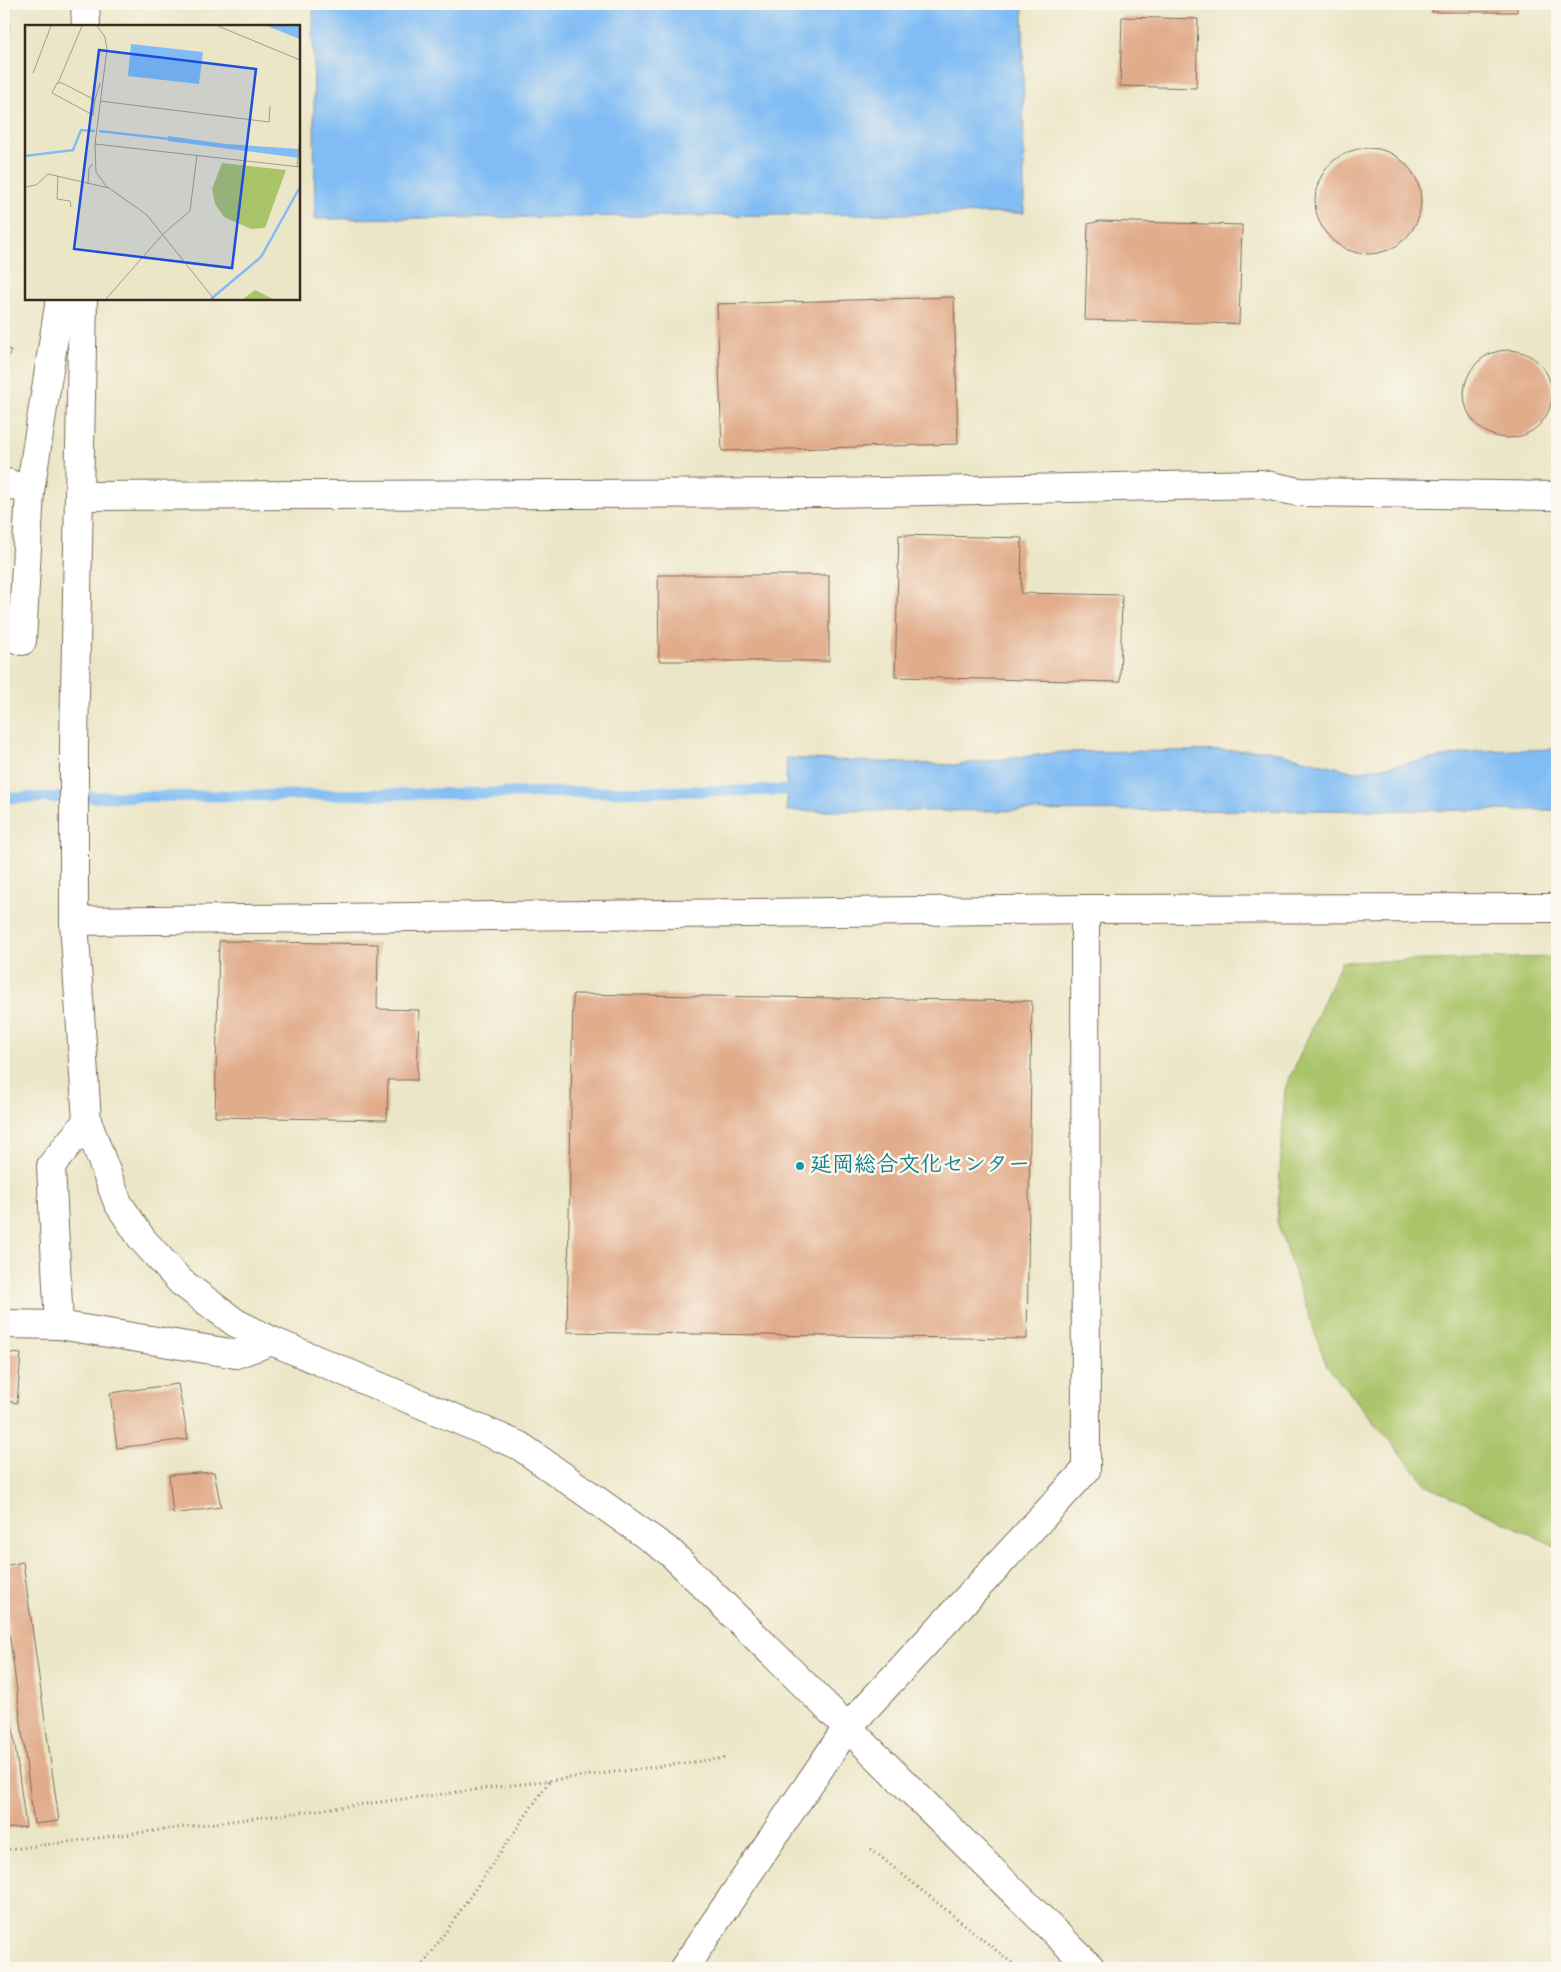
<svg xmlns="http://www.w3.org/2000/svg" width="1561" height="1972" font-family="'Indie Flower','Klee One',sans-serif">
<rect width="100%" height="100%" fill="#fbf7ec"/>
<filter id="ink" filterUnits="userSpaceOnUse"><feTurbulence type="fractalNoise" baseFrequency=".02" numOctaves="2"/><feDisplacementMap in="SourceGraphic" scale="10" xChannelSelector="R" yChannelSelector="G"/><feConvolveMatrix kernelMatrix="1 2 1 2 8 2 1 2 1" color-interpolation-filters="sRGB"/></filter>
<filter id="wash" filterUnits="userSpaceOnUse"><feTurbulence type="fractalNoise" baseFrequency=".0096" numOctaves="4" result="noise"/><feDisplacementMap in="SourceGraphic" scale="20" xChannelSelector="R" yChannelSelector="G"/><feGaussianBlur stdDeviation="1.12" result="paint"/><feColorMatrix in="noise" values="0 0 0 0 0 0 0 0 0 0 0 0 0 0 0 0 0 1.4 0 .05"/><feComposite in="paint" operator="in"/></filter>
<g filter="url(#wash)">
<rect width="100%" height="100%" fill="#ece6c8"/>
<!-- green -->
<path fill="#aac469" stroke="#727744" d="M 1557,957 L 1557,1547 L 1427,1485 L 1326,1365 L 1277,1222 L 1285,1089 L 1341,962 Z"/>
<!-- water -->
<g fill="#81bdf4" stroke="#5e7489">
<path d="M 313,4 L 1023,4 L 1024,213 L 315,219 Z"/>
<path d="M 1557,749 L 1557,810 L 787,811 L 786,758 L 954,765 L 1062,752 L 1268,750 L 1355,772 L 1478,751 Z"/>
</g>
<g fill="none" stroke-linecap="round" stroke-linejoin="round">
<!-- stream -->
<path stroke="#81bdf4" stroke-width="11" d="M 4,798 L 802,790"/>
</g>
<g id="blocks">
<!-- building -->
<g fill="#e1ac8b">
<path d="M 4,4 L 10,4 L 7,85 L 4,85 Z"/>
<rect x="1432" y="4" width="85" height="8"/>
<path d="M 1122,17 L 1198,19 L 1196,88 L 1120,86 Z"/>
<circle cx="1368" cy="201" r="53"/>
<path d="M 1100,221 L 1242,225 L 1239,324 L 1085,320 L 1088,224 Z"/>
<path d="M 954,297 L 958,444 L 722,451 L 717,304 Z"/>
<path d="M 4,348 L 11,350 L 4,367 Z"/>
<circle cx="1508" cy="394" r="44"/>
<path d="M 899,535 L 1022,538 L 1021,593 L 1122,595 L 1120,682 L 895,677 Z"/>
<path d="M 658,575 L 829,575 L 829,661 L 659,661 Z"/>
<path d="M 219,941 L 378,944 L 377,1009 L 419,1010 L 417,1080 L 388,1080 L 387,1120 L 215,1117 Z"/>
<path d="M 573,994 L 1032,1001 L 1027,1339 L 567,1332 Z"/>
<path d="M 4,1352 L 21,1354 L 17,1403 L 4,1400 Z"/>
<path d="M 178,1384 L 188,1439 L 117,1448 L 110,1393 Z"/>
<path d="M 214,1472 L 221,1507 L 173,1514 L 169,1475 Z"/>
<path d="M 23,1562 L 59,1821 L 34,1824 L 4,1591 L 4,1566 Z"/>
<path d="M 4,1664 L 26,1827 L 4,1829 Z"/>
</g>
</g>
</g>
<g filter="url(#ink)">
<use href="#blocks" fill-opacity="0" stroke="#796c5a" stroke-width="1"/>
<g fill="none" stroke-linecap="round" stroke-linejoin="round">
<!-- minor casing -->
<g stroke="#796c5a" stroke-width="30">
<g id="minor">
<path d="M 85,4 L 86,26"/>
<path d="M 83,299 L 74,742 L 74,921 L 87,1121 L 118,1203 L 142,1239 L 181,1282 L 236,1323 L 272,1341 L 520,1446 L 671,1553 L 1091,1968"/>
<path d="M 4,482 L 30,491 L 60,299"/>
<path d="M 79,496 L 832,493 L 1261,484 L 1299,492 L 1557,496"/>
<path d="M 4,634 L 22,641 L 30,491"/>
<path d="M 74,921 L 1085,909 L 1557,908"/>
<path d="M 4,1324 L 59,1325 L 236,1354 L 272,1341"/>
<path d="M 59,1325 L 51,1166 L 87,1121"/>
<path d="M 684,1968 L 847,1728 L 1086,1470 L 1085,909"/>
</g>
</g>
<!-- path -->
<g stroke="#796c5a" stroke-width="3" stroke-dasharray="1 4" stroke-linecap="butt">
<path d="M 871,1849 L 1018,1968"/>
<path d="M 4,1850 L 725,1758"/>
<path d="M 421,1968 L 550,1780"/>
</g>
<!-- minor -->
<use href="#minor" stroke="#fff" stroke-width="28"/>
</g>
</g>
<!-- markers -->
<circle fill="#0f9aa8" stroke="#fbf7ec" stroke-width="2" cx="800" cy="1166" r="5"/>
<g text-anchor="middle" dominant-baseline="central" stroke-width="5" stroke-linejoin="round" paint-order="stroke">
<!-- culture labels -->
<g font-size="22" font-weight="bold" fill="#0d838f" stroke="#fbf7ec" text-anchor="start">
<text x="810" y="1166">延岡総合文化センター</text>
</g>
</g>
<!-- overview -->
<g transform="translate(25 25)">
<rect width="275" height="275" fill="#ece6c8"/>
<path d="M 197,138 L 261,145 L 240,203 L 226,204 L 199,192 L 190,179 L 187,164 ZM 230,265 L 248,274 L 218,274 Z" fill="#aac469"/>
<path d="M 242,1 L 275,1 L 275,14 ZM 106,19 L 178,27 L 174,59 L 103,51 ZM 143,111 L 201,119 L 275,124 L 275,133 L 143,116 Z" fill="#81bdf4"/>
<path fill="none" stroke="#81bdf4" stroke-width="2.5" d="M 74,106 L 144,114M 0,131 L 48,125 L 56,105 L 70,106M 186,274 L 236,232 L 275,162"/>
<path fill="none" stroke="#a59b84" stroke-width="1" d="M 72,1 L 80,12 L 82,24 L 70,119 L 71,147 L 81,161 L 122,190 L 189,274M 193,1 L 275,35M 8,48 L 26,1M 33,58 L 57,1M 70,75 L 68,90 L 27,68 L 32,58 L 37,58 L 70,75 L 75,58M 75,76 L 244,97 L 245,81M 70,119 L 275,142M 272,142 L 275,111M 33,151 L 32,174 L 45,176 L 46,182M 63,159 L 64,143 L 68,139M 0,162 L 11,160 L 23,149 L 84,163M 81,274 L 138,209 L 165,186 L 172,130"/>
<path fill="#1d4ed8" fill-opacity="0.15" stroke="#1d4ed8" stroke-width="2.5" d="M 74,25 L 231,44 L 207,243 L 49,224 Z"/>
<rect width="275" height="275" fill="none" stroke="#3b2a1e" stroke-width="2.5"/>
</g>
<!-- margin -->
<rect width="1561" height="1972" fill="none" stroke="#fbf7ec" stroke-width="20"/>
</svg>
